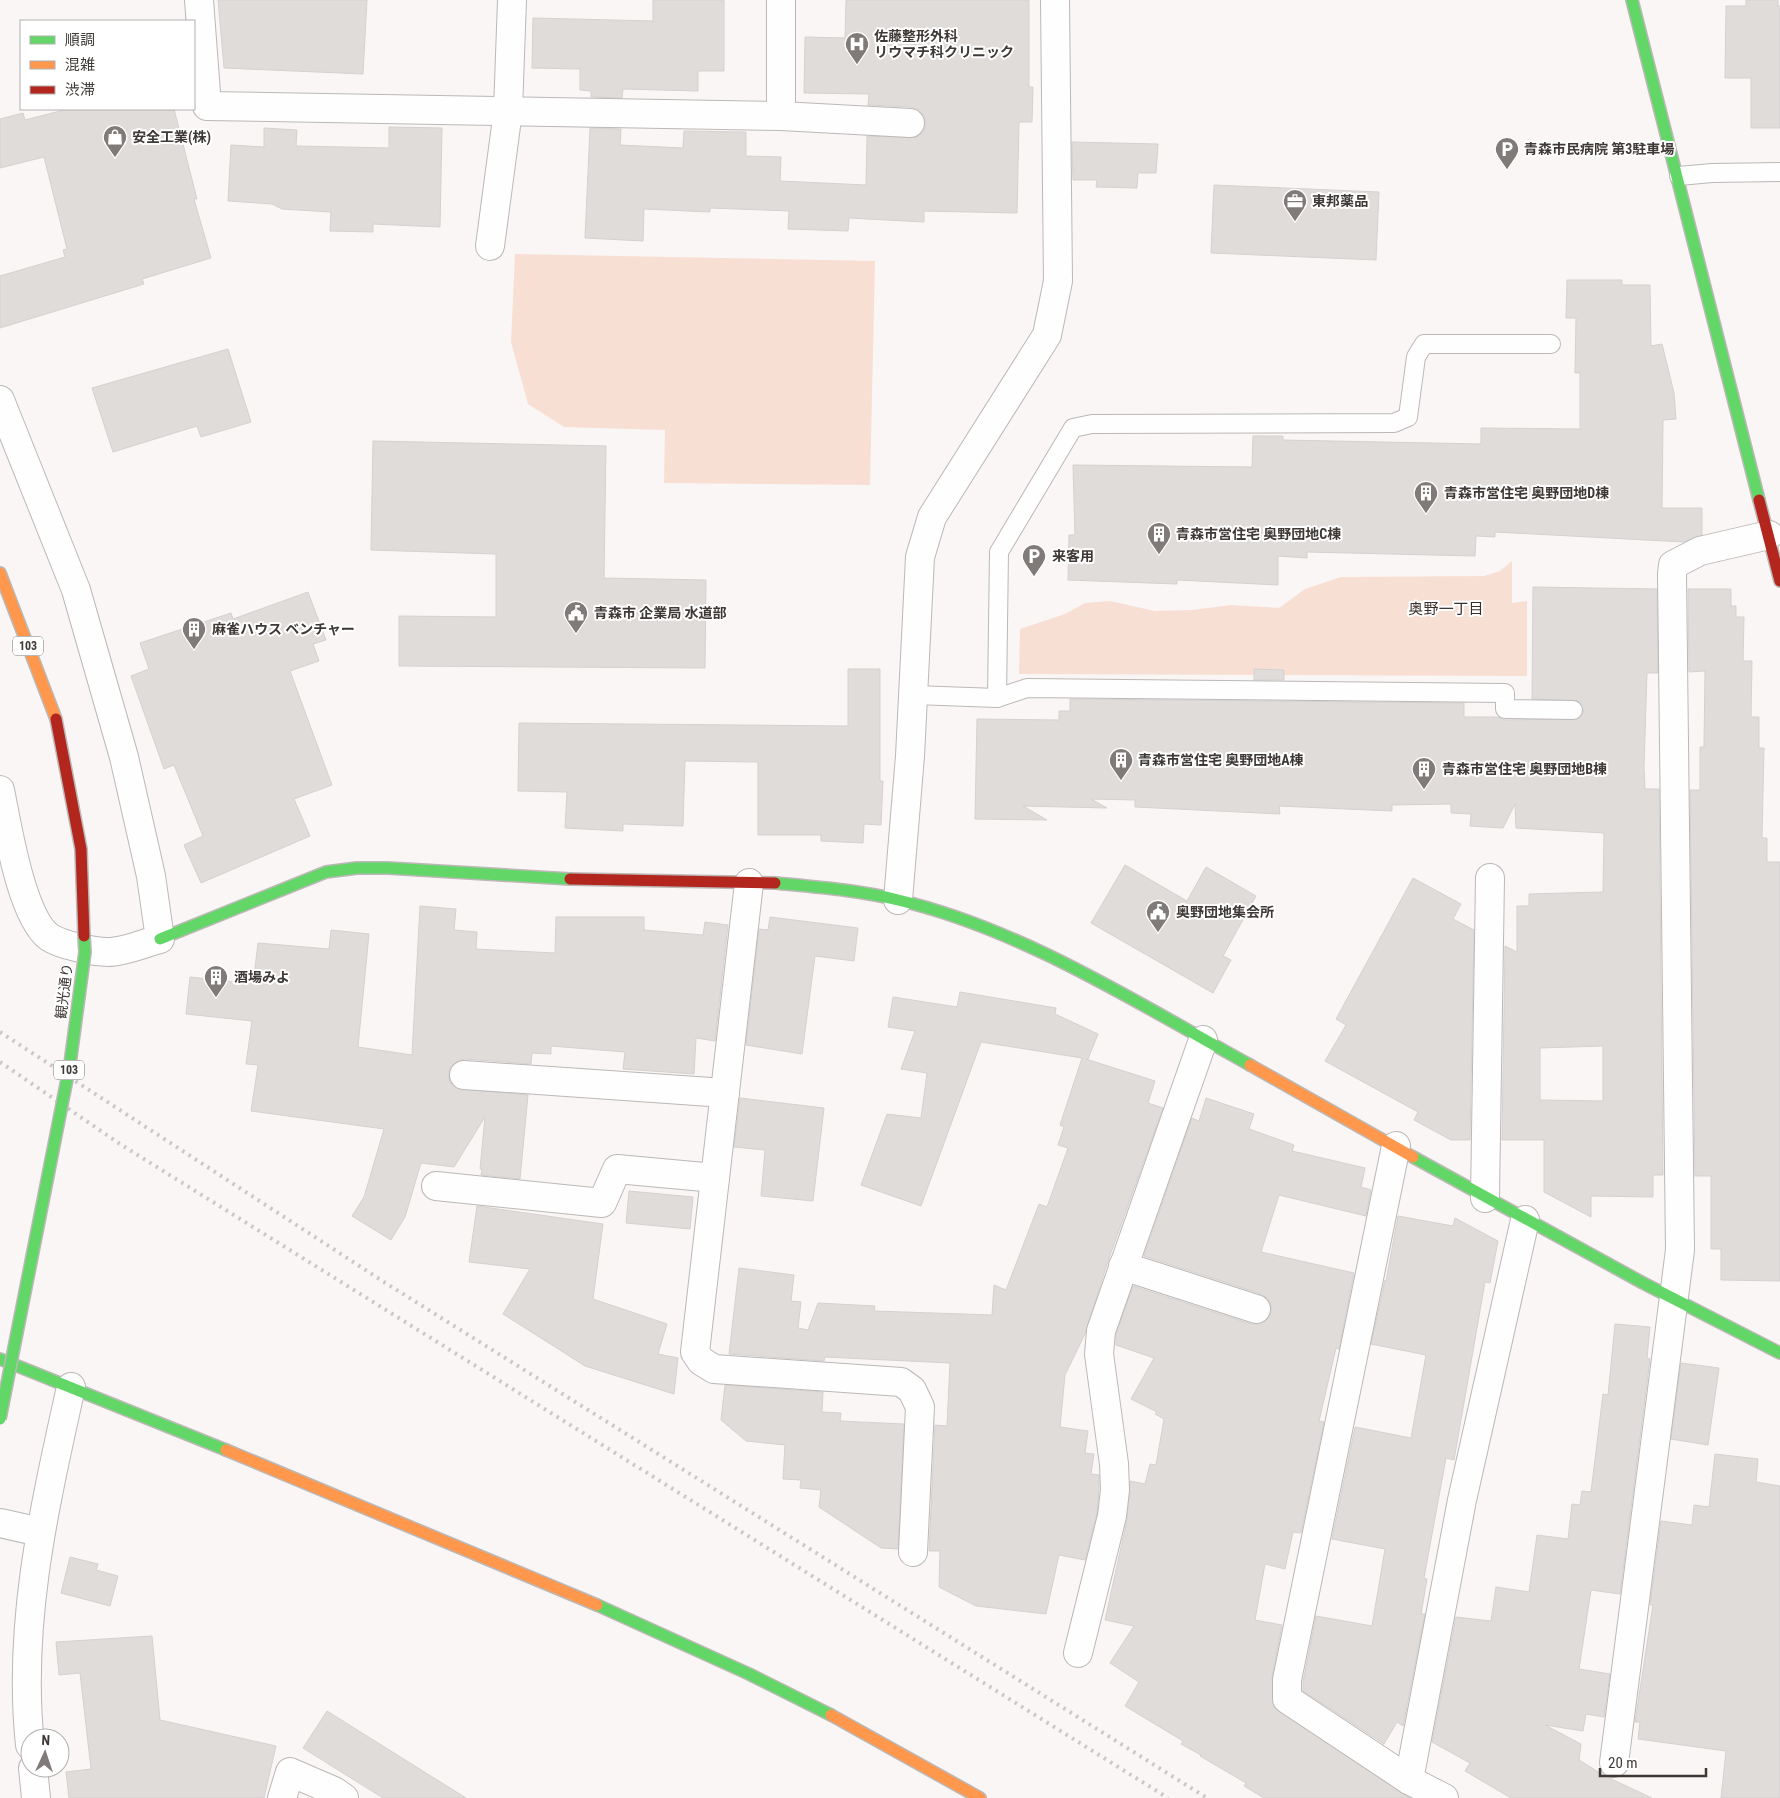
<svg xmlns="http://www.w3.org/2000/svg" width="1780" height="1798" font-family="'Roboto Condensed','Noto Sans JP',sans-serif">
<rect width="100%" height="100%" fill="#faf6f5"/>
<!-- green -->
<g fill="#f8dfd3">
<path d="M 515,254 L 875,261 L 870,485 L 664,483 L 665,430 L 564,427 L 528,404 L 511,342 Z"/>
<path d="M 1512,561 L 1512,603 L 1527,601 L 1527,676 L 1019,674 L 1020,629 L 1065,614 L 1085,603 L 1110,601 L 1155,611 L 1192,610 L 1231,605 L 1279,608 L 1305,589 L 1341,577 L 1484,576 L 1500,571 Z"/>
</g>
<!-- building -->
<g fill="#e0dcda" stroke="#d5d1d0" fill-rule="evenodd">
<path d="M 218,0 L 367,0 L 363,74 L 224,68 Z"/>
<path d="M 653,0 L 724,0 L 724,71 L 698,71 L 698,91 L 623,89 L 622,98 L 591,97 L 591,91 L 580,90 L 580,69 L 532,68 L 533,18 L 653,21 Z"/>
<path d="M 846,0 L 1029,0 L 1029,87 L 1033,87 L 1032,122 L 1019,122 L 1017,213 L 924,211 L 924,222 L 849,218 L 848,231 L 788,229 L 789,211 L 710,208 L 710,212 L 644,209 L 643,241 L 585,238 L 590,128 L 621,129 L 620,145 L 683,148 L 684,131 L 746,132 L 746,156 L 781,157 L 780,181 L 866,185 L 867,136 L 917,137 L 923,132 L 926,123 L 924,116 L 919,110 L 911,107 L 868,105 L 869,94 L 804,93 L 805,37 L 845,38 Z"/>
<path d="M 1746,0 L 1778,0 L 1778,6 L 1780,6 L 1780,128 L 1751,128 L 1751,78 L 1725,78 L 1726,6 L 1746,6 Z"/>
<path d="M 68,109 L 174,109 L 197,199 L 194,199 L 211,258 L 142,279 L 144,284 L 0,328 L 0,276 L 65,257 L 63,250 L 67,249 L 44,157 L 0,168 L 0,119 L 23,113 L 25,120 Z"/>
<path d="M 389,127 L 442,128 L 440,227 L 373,224 L 373,232 L 330,231 L 331,212 L 282,209 L 272,204 L 228,201 L 231,145 L 264,147 L 264,128 L 297,130 L 296,146 L 389,148 Z"/>
<path d="M 1072,142 L 1158,144 L 1156,173 L 1138,173 L 1137,188 L 1096,187 L 1097,180 L 1073,180 Z"/>
<path d="M 1214,185 L 1379,192 L 1376,260 L 1211,253 Z"/>
<path d="M 1567,280 L 1622,280 L 1622,285 L 1650,285 L 1651,346 L 1662,344 L 1674,393 L 1676,419 L 1663,420 L 1662,508 L 1702,508 L 1702,535 L 1684,542 L 1495,532 L 1495,537 L 1476,536 L 1475,556 L 1307,552 L 1307,558 L 1278,556 L 1278,585 L 1177,580 L 1177,584 L 1068,580 L 1069,535 L 1075,535 L 1073,465 L 1252,467 L 1253,436 L 1283,436 L 1283,440 L 1481,444 L 1481,428 L 1580,429 L 1580,373 L 1575,373 L 1576,318 L 1566,318 Z"/>
<path d="M 228,349 L 251,422 L 201,437 L 197,426 L 113,452 L 92,388 Z"/>
<path d="M 373,441 L 606,446 L 604,578 L 706,580 L 705,668 L 399,666 L 399,616 L 496,617 L 496,554 L 371,550 Z"/>
<path d="M 1533,587 L 1657,589 L 1658,673 L 1647,673 L 1644,767 L 1645,789 L 1659,789 L 1663,1175 L 1653,1175 L 1653,1197 L 1591,1196 L 1591,1217 L 1544,1192 L 1544,1140 L 1502,1140 L 1505,946 L 1517,952 L 1517,906 L 1529,906 L 1529,894 L 1603,892 L 1604,833 L 1516,828 L 1515,804 L 1503,828 L 1470,826 L 1471,814 L 1451,813 L 1451,804 L 1392,805 L 1392,811 L 1279,806 L 1280,814 L 1135,807 L 1135,800 L 1091,799 L 1107,808 L 1023,806 L 1047,820 L 975,819 L 977,719 L 1059,720 L 1059,711 L 1070,711 L 1070,699 L 1464,703 L 1464,717 L 1498,717 L 1505,720 L 1578,719 L 1584,711 L 1578,701 L 1532,699 ZM 1603,1046 L 1603,1101 L 1540,1100 L 1540,1048 Z"/>
<path d="M 1688,589 L 1731,589 L 1731,606 L 1736,606 L 1736,617 L 1744,617 L 1743,661 L 1752,661 L 1751,717 L 1759,717 L 1759,748 L 1764,748 L 1762,838 L 1767,838 L 1767,862 L 1780,862 L 1780,1281 L 1721,1280 L 1721,1249 L 1711,1249 L 1711,1176 L 1695,1176 L 1690,790 L 1700,790 L 1700,747 L 1704,747 L 1705,671 L 1689,672 Z"/>
<path d="M 308,592 L 326,640 L 313,644 L 319,661 L 290,671 L 332,785 L 294,799 L 310,836 L 201,883 L 184,845 L 203,836 L 174,765 L 164,769 L 131,676 L 149,669 L 140,643 L 231,613 L 233,619 Z"/>
<path d="M 848,669 L 880,669 L 880,781 L 883,781 L 881,825 L 864,824 L 863,843 L 821,841 L 821,835 L 758,835 L 758,762 L 685,761 L 683,826 L 623,824 L 623,831 L 565,828 L 567,792 L 518,791 L 519,723 L 848,726 Z"/>
<path d="M 1254,669 L 1284,670 L 1284,680 L 1254,680 Z"/>
<path d="M 1125,865 L 1187,901 L 1206,867 L 1256,896 L 1223,956 L 1231,960 L 1213,993 L 1091,923 Z"/>
<path d="M 1413,878 L 1461,904 L 1453,919 L 1474,930 L 1470,1140 L 1451,1140 L 1414,1120 L 1418,1112 L 1325,1061 L 1346,1025 L 1336,1019 Z"/>
<path d="M 420,906 L 456,909 L 454,930 L 477,932 L 476,949 L 555,953 L 556,917 L 644,917 L 644,930 L 703,935 L 705,922 L 728,925 L 715,1041 L 696,1038 L 694,1074 L 623,1069 L 625,1052 L 551,1046 L 551,1054 L 532,1053 L 531,1064 L 465,1059 L 458,1061 L 451,1066 L 448,1074 L 450,1082 L 456,1088 L 528,1095 L 520,1179 L 481,1175 L 482,1169 L 480,1169 L 485,1117 L 454,1167 L 421,1163 L 405,1217 L 391,1240 L 352,1216 L 364,1197 L 384,1129 L 251,1111 L 258,1065 L 246,1064 L 252,1021 L 186,1014 L 190,977 L 253,984 L 258,943 L 329,949 L 331,930 L 369,934 L 358,1047 L 412,1055 Z"/>
<path d="M 770,917 L 858,928 L 854,961 L 815,956 L 802,1054 L 746,1045 L 759,929 L 768,930 Z"/>
<path d="M 960,992 L 1056,1008 L 1055,1014 L 1098,1034 L 1088,1059 L 1086,1059 L 1155,1081 L 1148,1103 L 1163,1108 L 1108,1261 L 1085,1334 L 1065,1375 L 1060,1427 L 1088,1431 L 1085,1453 L 1094,1454 L 1091,1474 L 1099,1475 L 1099,1489 L 1097,1513 L 1085,1560 L 1059,1555 L 1046,1614 L 976,1606 L 939,1587 L 940,1551 L 929,1551 L 935,1425 L 947,1426 L 950,1363 L 825,1357 L 824,1361 L 729,1354 L 739,1268 L 794,1275 L 791,1301 L 801,1302 L 798,1328 L 808,1330 L 818,1303 L 875,1306 L 874,1311 L 992,1315 L 994,1285 L 1006,1290 L 1039,1204 L 1047,1207 L 1068,1148 L 1058,1145 L 1064,1127 L 1060,1125 L 1082,1058 L 981,1042 L 921,1206 L 861,1185 L 887,1114 L 921,1118 L 927,1073 L 901,1069 L 915,1031 L 888,1027 L 893,997 L 957,1007 Z"/>
<path d="M 740,1098 L 824,1108 L 813,1201 L 761,1196 L 765,1150 L 734,1147 Z"/>
<path d="M 1206,1098 L 1254,1114 L 1249,1129 L 1294,1145 L 1292,1151 L 1365,1168 L 1361,1187 L 1371,1190 L 1366,1216 L 1279,1195 L 1261,1252 L 1354,1273 L 1339,1349 L 1336,1348 L 1319,1421 L 1324,1422 L 1301,1533 L 1293,1532 L 1285,1569 L 1265,1564 L 1255,1620 L 1282,1625 L 1272,1677 L 1274,1707 L 1410,1798 L 1264,1798 L 1244,1786 L 1246,1783 L 1200,1756 L 1201,1755 L 1181,1744 L 1183,1741 L 1125,1706 L 1139,1682 L 1110,1663 L 1134,1626 L 1105,1620 L 1127,1520 L 1130,1481 L 1145,1484 L 1150,1464 L 1156,1465 L 1164,1419 L 1155,1414 L 1157,1412 L 1131,1399 L 1154,1358 L 1116,1345 L 1116,1334 L 1133,1286 L 1251,1324 L 1259,1324 L 1266,1321 L 1271,1313 L 1271,1305 L 1268,1299 L 1261,1294 L 1144,1256 L 1192,1118 L 1199,1121 Z"/>
<path d="M 629,1191 L 693,1197 L 690,1229 L 626,1223 Z"/>
<path d="M 477,1206 L 603,1224 L 593,1299 L 667,1324 L 658,1354 L 678,1358 L 674,1394 L 585,1366 L 503,1314 L 530,1269 L 469,1262 Z"/>
<path d="M 1398,1216 L 1453,1226 L 1455,1218 L 1498,1241 L 1490,1283 L 1485,1282 L 1454,1460 L 1446,1458 L 1424,1578 L 1427,1579 L 1421,1614 L 1425,1614 L 1403,1726 L 1397,1722 L 1384,1744 L 1303,1691 L 1303,1682 L 1316,1616 L 1372,1626 L 1385,1549 L 1332,1539 L 1355,1427 L 1411,1438 L 1426,1355 L 1371,1344 L 1385,1280 L 1386,1281 Z"/>
<path d="M 1615,1324 L 1650,1327 L 1647,1358 L 1650,1359 L 1620,1594 L 1591,1590 L 1579,1669 L 1610,1674 L 1604,1717 L 1586,1714 L 1583,1731 L 1545,1725 L 1581,1744 L 1579,1760 L 1605,1776 L 1652,1798 L 1511,1798 L 1465,1771 L 1470,1763 L 1432,1742 L 1456,1617 L 1491,1621 L 1496,1587 L 1529,1592 L 1537,1535 L 1568,1539 L 1572,1504 L 1580,1505 L 1582,1491 L 1591,1492 L 1603,1394 L 1608,1395 Z"/>
<path d="M 1681,1363 L 1719,1368 L 1708,1445 L 1671,1439 Z"/>
<path d="M 725,1385 L 823,1392 L 822,1412 L 841,1413 L 840,1421 L 904,1424 L 898,1549 L 881,1548 L 819,1507 L 821,1490 L 800,1488 L 801,1480 L 783,1479 L 785,1445 L 746,1441 L 721,1420 Z"/>
<path d="M 1715,1454 L 1758,1459 L 1756,1482 L 1780,1486 L 1780,1798 L 1721,1798 L 1726,1751 L 1638,1739 L 1640,1722 L 1635,1722 L 1653,1605 L 1650,1605 L 1661,1521 L 1692,1525 L 1694,1505 L 1709,1507 Z"/>
<path d="M 70,1557 L 98,1564 L 96,1570 L 118,1576 L 110,1606 L 61,1593 Z"/>
<path d="M 152,1636 L 160,1720 L 276,1746 L 264,1798 L 69,1798 L 66,1772 L 91,1769 L 80,1673 L 59,1675 L 56,1642 Z"/>
<path d="M 327,1711 L 466,1798 L 383,1798 L 303,1748 Z"/>
</g>
<g fill="none" stroke-linecap="round" stroke-linejoin="round">
<!-- lane casing -->
<g stroke="#bbb8b6" stroke-width="20">
<g id="lane">
<path d="M 1679,176 L 1712,173 L 1780,172"/>
<path d="M 914,695 L 997,698 L 1027,688 L 1505,693 L 1505,709 L 1573,710"/>
<path d="M 997,698 L 999,552 L 1073,428 L 1092,424 L 1394,423 L 1408,417 L 1416,357 L 1424,344 L 1551,344"/>
</g>
</g>
<!-- street casing -->
<g stroke="#bbb8b6" stroke-width="30">
<g id="street">
<path d="M 199,0 L 207,106 L 781,116 L 910,123"/>
<path d="M 781,116 L 781,0"/>
<path d="M 490,246 L 508,111 L 512,0"/>
<path d="M 0,400 L 76,590 L 124,757 L 151,876 L 160,939 C 144,943 125,952 108,952 C 94,952 61,945 49,937 C 21,916 7,824 0,790"/>
<path d="M 749,883 L 695,1352 L 701,1361 L 714,1369 L 901,1382 L 912,1390 L 920,1407 L 913,1552"/>
<path d="M 898,900 L 910,756 L 920,557 L 932,517 L 1047,335 L 1058,281 L 1055,0"/>
<path d="M 464,1075 L 725,1093"/>
<path d="M 1396,1146 L 1287,1680 L 1287,1699 L 1409,1780 L 1444,1798"/>
<path d="M 436,1186 L 602,1203 L 617,1169 L 715,1178"/>
<path d="M 1485,1198 L 1490,878"/>
<path d="M 1123,1266 L 1256,1309"/>
<path d="M 0,1523 L 40,1532"/>
<path d="M 1078,1653 L 1112,1516 L 1115,1490 L 1114,1464 L 1099,1354 L 1101,1331 L 1203,1040"/>
<path d="M 30,1745 C 17,1623 45,1505 71,1387"/>
<path d="M 1614,1763 L 1680,1250 L 1672,574 L 1673,565 L 1700,551 L 1769,535"/>
<path d="M 33,1768 L 36,1798"/>
<path d="M 1409,1780 L 1462,1500 L 1525,1220"/>
<path d="M 282,1798 L 290,1772 L 334,1791 L 344,1798"/>
</g>
</g>
<!-- fast casing -->
<g stroke="#bbb8b6" stroke-width="14">
<g id="fast">
<path d="M 1632,0 L 1759,500"/>
<path d="M 775,883 C 816,887 858,890 898,900 C 1022,929 1139,1004 1250,1065"/>
<path d="M 160,939 L 326,872 L 357,868 L 388,868 L 570,879"/>
<path d="M 1413,1157 L 1643,1283 L 1780,1353"/>
<path d="M 0,1359 L 226,1450"/>
<path d="M 597,1605 L 749,1674 L 831,1715"/>
</g>
</g>
<!-- slow casing -->
<g stroke="#bbb8b6" stroke-width="14">
<g id="slow">
<path d="M 0,573 L 56,719"/>
<path d="M 1250,1065 L 1413,1157"/>
<path d="M 226,1450 L 597,1605"/>
<path d="M 831,1715 L 980,1798"/>
</g>
</g>
<!-- jam casing -->
<g stroke="#bbb8b6" stroke-width="14">
<g id="jam">
<path d="M 1759,500 L 1780,581"/>
<path d="M 570,879 L 775,883"/>
</g>
</g>
<!-- lane -->
<use href="#lane" stroke="#fefefe" stroke-width="18"/>
<!-- street -->
<use href="#street" stroke="#fefefe" stroke-width="28"/>
<!-- fast -->
<use href="#fast" stroke="#63d668" stroke-width="11"/>
<!-- slow -->
<use href="#slow" stroke="#ff974d" stroke-width="11"/>
<!-- jam -->
<use href="#jam" stroke="#b3261e" stroke-width="11"/>
<!-- rail -->
<g stroke="#cac9c8" stroke-width="4" stroke-dasharray="2.5 5" stroke-linecap="butt">
<path d="M 0,1032 L 384,1282 L 1207,1798"/>
<path d="M 0,1062 L 120,1144 L 1168,1798"/>
</g>
<!-- fast-bridge casing -->
<g stroke="#bbb8b6" stroke-width="14" stroke-linecap="butt">
<path id="fast-bridge" d="M 0,1419 L 70,1064 L 85,952 L 84,936"/>
</g>
<!-- jam-bridge casing -->
<g stroke="#bbb8b6" stroke-width="14" stroke-linecap="butt">
<path id="jam-bridge" d="M 56,719 L 81,849 L 84,936"/>
</g>
<!-- fast-bridge -->
<use href="#fast-bridge" stroke="#63d668" stroke-width="11"/>
<!-- jam-bridge -->
<use href="#jam-bridge" stroke="#b3261e" stroke-width="11"/>
</g>
<!-- icons -->
<defs>
<g id="hospital-pin" transform="scale(1.25)"><path d="M0 17L-7.5 6A9.5 9.5 0 1 1 7.5 6Z" fill="#807b79" stroke="#fff"/><path d="M-5-5h3v3.5h4V-5h3V5h-3V1.5h-4V5h-3Z" fill="#fff"/></g>
<g id="shop-pin" transform="scale(1.25)"><path d="M0 17L-7.5 6A9.5 9.5 0 1 1 7.5 6Z" fill="#807b79" stroke="#fff"/><path d="M-5-2.5h2.3a2.7 3.5 0 0 1 5.4 0H5L5.5 6h-11ZM-1.5-2.5h3a1.5 2.3 0 0 0-3 0Z" fill="#fff"/></g>
<g id="parking-pin" transform="scale(1.25)"><path d="M0 17L-7.5 6A9.5 9.5 0 1 1 7.5 6Z" fill="#807b79" stroke="#fff"/><path d="M-3.5-5.5H1a3.5 3.5 0 0 1 0 7H-1V5.5H-3.5ZM-1-3.4V-.6H.8a1.4 1.4 0 0 0 0-2.8Z" fill="#fff"/></g>
<g id="office-pin" transform="scale(1.25)"><path d="M0 17L-7.5 6A9.5 9.5 0 1 1 7.5 6Z" fill="#807b79" stroke="#fff"/><path d="M-6-3h4V-5.5h4V-3h4V5H-6ZM-1-4.5V-3h2v-1.5ZM-6 0V1H6V0Z" fill="#fff"/></g>
<g id="building-pin" transform="scale(1.25)"><path d="M0 17L-7.5 6A9.5 9.5 0 1 1 7.5 6Z" fill="#807b79" stroke="#fff"/><path d="M-4-6H4V6H1V3H-1V6H-4ZM-2.5-4.3h1.7v1.8h-1.7ZM.8-4.3h1.7v1.8H.8ZM-2.5-1h1.7V.8h-1.7ZM.8-1h1.7V.8H.8Z" fill="#fff"/></g>
<g id="civic-pin" transform="scale(1.25)"><path d="M0 17L-7.5 6A9.5 9.5 0 1 1 7.5 6Z" fill="#807b79" stroke="#fff"/><path d="M-.6-6.5H3V-4.5H.6V-3L4-1V1h2V6H-6V1h2V-1L-.6-3ZM-1.2 2.5V6h2.4V2.5Z" fill="#fff"/></g>
</defs>
<g fill-rule="evenodd">
<use href="#hospital-pin" x="857" y="44"/>
<use href="#shop-pin" x="115" y="137"/>
<use href="#parking-pin" x="1507" y="149"/>
<use href="#office-pin" x="1295" y="201"/>
<use href="#building-pin" x="1426" y="493"/>
<use href="#building-pin" x="1159" y="534"/>
<use href="#parking-pin" x="1034" y="556"/>
<use href="#civic-pin" x="576" y="613"/>
<use href="#building-pin" x="194" y="629"/>
<use href="#building-pin" x="1121" y="760"/>
<use href="#building-pin" x="1424" y="769"/>
<use href="#civic-pin" x="1158" y="912"/>
<use href="#building-pin" x="216" y="977"/>
</g>
<g text-anchor="middle" dominant-baseline="central" stroke-width="4" stroke-linejoin="round" paint-order="stroke">
<!-- shield labels -->
<g fill="#fff" stroke="#787472" stroke-width="1">
<rect x="13" y="636.5" width="30" height="19" rx="4"/>
<rect x="54" y="1060.5" width="30" height="19" rx="4"/>
</g>
<g font-size="12" font-weight="bold" fill="#3e3936">
<text x="28" y="646">103</text>
<text x="69" y="1070">103</text>
</g>
<!-- poi labels -->
<g font-size="14" font-weight="bold" fill="#3e3936" stroke="#fff" text-anchor="start">
<text x="874" y="36">佐藤整形外科<tspan x="874" dy="16">リウマチ科クリニック</tspan></text>
<text x="132" y="137">安全工業(株)</text>
<text x="1524" y="149">青森市民病院 第3駐車場</text>
<text x="1312" y="201">東邦薬品</text>
<text x="1444" y="493">青森市営住宅 奥野団地D棟</text>
<text x="1176" y="534">青森市営住宅 奥野団地C棟</text>
<text x="1052" y="556">来客用</text>
<text x="594" y="613">青森市 企業局 水道部</text>
<text x="212" y="629">麻雀ハウス ベンチャー</text>
<text x="1138" y="760">青森市営住宅 奥野団地A棟</text>
<text x="1442" y="769">青森市営住宅 奥野団地B棟</text>
<text x="1176" y="912">奥野団地集会所</text>
<text x="234" y="977">酒場みよ</text>
</g>
<!-- street labels -->
<g font-size="14" fill="#3e3936" stroke="#fff">
<text transform="translate(64 991) rotate(-83)">観光通り</text>
</g>
<!-- neighbourhood labels -->
<g font-size="15" fill="#392f2a" stroke="#fff">
<text x="1446" y="609">奥野一丁目</text>
</g>
</g>
<!-- legend -->
<rect x="20" y="20" width="175" height="90" fill="#ffffff" stroke="#b2b0af"/>
<rect x="30" y="36" width="25" height="8" fill="#63d668" stroke="#b2b0af"/>
<text x="65" y="45" font-size="15" fill="#3e3936">順調</text>
<rect x="30" y="61" width="25" height="8" fill="#ff974d" stroke="#b2b0af"/>
<text x="65" y="70" font-size="15" fill="#3e3936">混雑</text>
<rect x="30" y="86" width="25" height="8" fill="#b3261e" stroke="#b2b0af"/>
<text x="65" y="95" font-size="15" fill="#3e3936">渋滞</text>
<!-- north arrow -->
<g transform="translate(45 1753) rotate(3)"><circle r="24" fill="#ffffff" stroke="#b2b0af"/>
<path d="M0-4L9 19L0 12L-9 19Z" fill="#807b79"/>
<text y="-8" font-size="14" font-weight="bold" text-anchor="middle" fill="#3e3936">N</text>
</g>
<!-- scale -->
<path d="M1600 1768v8h106v-8" fill="none" stroke="#3e3936" stroke-width="2.5"/>
<text x="1608" y="1768" font-size="15" fill="#3e3936" stroke="#ffffff" stroke-width="4" paint-order="stroke">20 m</text>
</svg>
